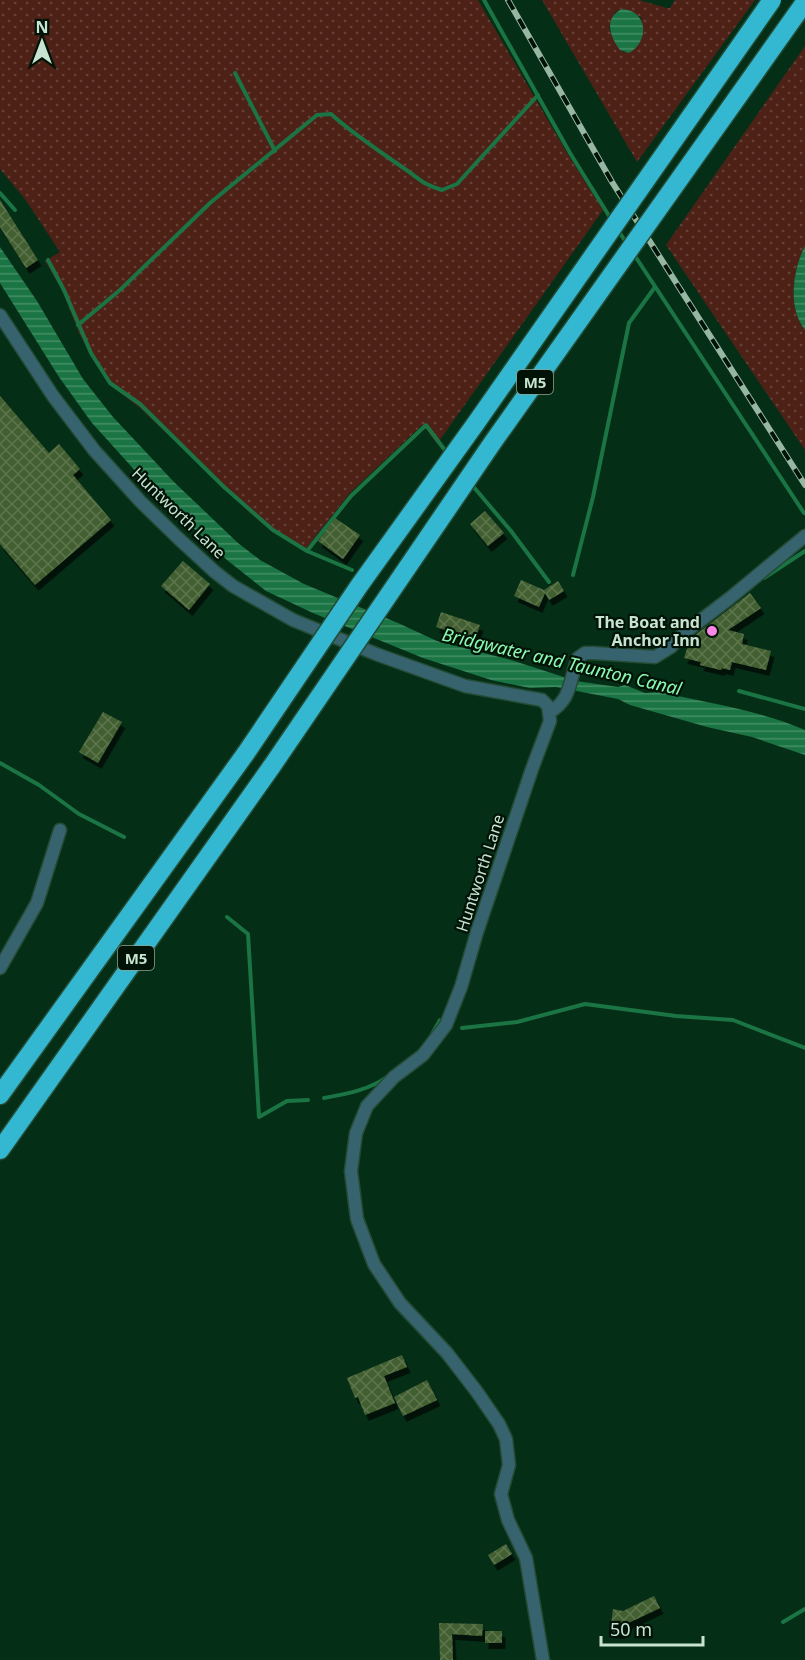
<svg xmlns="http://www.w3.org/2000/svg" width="805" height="1660" font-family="'Noto Sans',sans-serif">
<defs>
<pattern id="grass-dots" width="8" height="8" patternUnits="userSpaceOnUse" patternTransform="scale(1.5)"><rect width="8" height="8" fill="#4e2117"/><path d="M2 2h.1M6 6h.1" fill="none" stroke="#664138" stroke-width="1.8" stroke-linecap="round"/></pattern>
<pattern id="water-rules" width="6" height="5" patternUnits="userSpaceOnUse" patternTransform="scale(1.5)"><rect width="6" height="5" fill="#1a7443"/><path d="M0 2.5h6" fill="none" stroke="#448e66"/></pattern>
<pattern id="building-cross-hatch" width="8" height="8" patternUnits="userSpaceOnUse" patternTransform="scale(1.5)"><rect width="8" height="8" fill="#435f31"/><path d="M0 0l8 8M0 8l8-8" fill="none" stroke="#5d764e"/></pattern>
<filter id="shadow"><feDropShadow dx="3.5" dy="6" stdDeviation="0" flood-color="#0009"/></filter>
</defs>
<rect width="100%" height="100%" fill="#052e17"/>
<!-- grass -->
<g fill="url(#grass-dots)" fill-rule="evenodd">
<path d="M 0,0 L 478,0 L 567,153 L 603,210 L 437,444 L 426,429 L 421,426 L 350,493 L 304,551 L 271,531 L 248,511 L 140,408 L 110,385 L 95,363 L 79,333 L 62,290 L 45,261 L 60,252 L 25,199 L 0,169 Z"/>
<path d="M 542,0 L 639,0 L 667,8 L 670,8 L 675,0 L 755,0 L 637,162 ZM 622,9 L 628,10 L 642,18 L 624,53 L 616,44 L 609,28 L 615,12 Z"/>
<path d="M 805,46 L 805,246 C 793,269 787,308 805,330 L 805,450 L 666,245 Z"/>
</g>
<!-- water -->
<g fill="url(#water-rules)">
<path d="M 622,9 C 649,11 649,42 629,53 L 620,50 C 610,37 603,18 622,9 Z"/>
<path d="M 805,246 L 805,330 C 787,308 793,269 805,246 Z"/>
<path d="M 0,247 L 37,301 L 83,379 L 113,417 L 174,482 L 238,543 L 260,560 L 304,584 L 398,623 L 437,641 L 511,660 L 576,681 L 618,687 L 625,685 L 645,693 L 659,692 C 708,703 759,710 805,730 L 805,755 L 752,737 L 707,727 L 630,705 L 618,699 L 556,687 L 530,688 L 491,680 L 423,658 L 313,613 L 266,591 L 227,560 L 149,486 L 92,423 L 59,377 L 0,283 Z"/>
</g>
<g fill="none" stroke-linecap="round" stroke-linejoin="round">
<!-- stream -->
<g stroke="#1a7443" stroke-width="4">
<path d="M 484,0 L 570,153 L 611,219"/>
<path d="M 235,73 L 275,151"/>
<path d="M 0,193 L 15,210"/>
<path d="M 618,230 L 627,244"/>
<path d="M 633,253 L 804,513"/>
<path d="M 48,260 L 64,290 L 91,353 L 110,383 L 140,404 L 224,487 L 273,530 L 307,551 L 352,570"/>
<path d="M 78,325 L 120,290 L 210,203 L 317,115 L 331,114 C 353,134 378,150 402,167 C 419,178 421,184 442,190 L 457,184 L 538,95"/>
<path d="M 472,485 L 511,531 L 549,582"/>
<path d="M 307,551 L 351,496 L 426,425 L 447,453"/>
<path d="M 573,575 L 593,497 L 629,323 L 655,287"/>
<path d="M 764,578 L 805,551"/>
<path d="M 739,691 L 805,709"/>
<path d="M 0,763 L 39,785 L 79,814 L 124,837"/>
<path d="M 227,917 L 248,934 L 259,1117 L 287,1101 L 308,1100"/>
<path d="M 462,1028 L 517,1022 L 585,1004 L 676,1016 L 733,1020 L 805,1048"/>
<path d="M 432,1034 L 440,1020"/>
<path d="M 324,1098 C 346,1094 370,1090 388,1076"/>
<path d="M 783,1622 L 805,1609"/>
</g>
</g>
<!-- building -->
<g fill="url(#building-cross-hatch)" filter="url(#shadow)">
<path d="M 0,200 L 38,260 L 26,268 L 0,227 Z"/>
<path d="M 0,396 L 49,453 L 59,444 L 80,469 L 73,475 L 111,520 L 35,585 L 0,544 Z"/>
<path d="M 485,511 L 504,533 L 488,546 L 470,524 Z"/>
<path d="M 335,518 L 360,535 L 343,559 L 318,541 Z"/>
<path d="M 183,561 L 210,584 L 189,610 L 161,586 Z"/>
<path d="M 521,580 L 544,590 L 558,581 L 564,591 L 549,600 L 545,593 L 539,607 L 514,596 Z"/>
<path d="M 750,593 L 761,608 L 728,630 L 744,634 L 742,644 L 771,651 L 766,670 L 732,662 L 730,670 L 722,668 L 721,670 L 700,665 L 701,662 L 684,658 L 690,639 Z"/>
<path d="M 441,612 L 480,625 L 475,640 L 436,627 Z"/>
<path d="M 103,712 L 122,722 L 98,763 L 79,752 Z"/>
<path d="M 402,1355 L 407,1367 L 384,1376 L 395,1403 L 365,1415 L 358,1397 L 355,1398 L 347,1378 Z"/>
<path d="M 427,1380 L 437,1400 L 403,1416 L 394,1397 Z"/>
<path d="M 506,1544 L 512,1554 L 494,1565 L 488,1555 Z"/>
<path d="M 654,1596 L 660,1608 L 622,1626 L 621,1633 L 610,1632 L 613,1609 L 623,1611 Z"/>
<path d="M 439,1623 L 483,1624 L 482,1636 L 452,1634 L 453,1660 L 440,1660 Z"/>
<rect x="485" y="1631" width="17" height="12"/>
</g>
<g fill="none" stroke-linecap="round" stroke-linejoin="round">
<!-- minor casing -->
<g stroke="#244b34" stroke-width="15">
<g id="minor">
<path d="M 0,315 L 53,396 L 94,450 L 140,501 L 178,538 L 215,572 L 233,586 L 293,620 L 376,654 L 465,686 L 542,700 L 548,706 L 550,721 L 532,769 L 477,932 L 461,987 L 446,1025 L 423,1055 L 394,1077 L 367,1106 L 356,1133 L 351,1171 L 357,1219 L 374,1264 L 400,1303 L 447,1353 L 477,1392 L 499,1424 L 506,1439 L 509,1465 L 501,1494 L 508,1520 L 526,1558 L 543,1660"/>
<path d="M 550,712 C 572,699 569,680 578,658 L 585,653 L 593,653 L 655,657 L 671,647 L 683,634 L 730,598 L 805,536"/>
<path d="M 0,968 L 37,903 L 60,830"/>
</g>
</g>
<!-- motorway casing -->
<g stroke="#244b34" stroke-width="21">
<g id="motorway">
<path d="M 0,1095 L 246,753"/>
<path d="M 0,1150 L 272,766"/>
</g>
</g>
<!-- minor -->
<use href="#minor" stroke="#36636d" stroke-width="12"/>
<!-- motorway -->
<use href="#motorway" stroke="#34b7d0" stroke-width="18"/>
<!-- rail casing -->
<g stroke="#98b7a2" stroke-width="6">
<path id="rail" d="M 508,0 L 612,182 L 805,485"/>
</g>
<!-- rail -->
<use href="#rail" stroke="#011307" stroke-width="4" stroke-dasharray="11" stroke-linecap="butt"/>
<!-- motorway-bridge casing -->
<g stroke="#244b34" stroke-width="21" stroke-linecap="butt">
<g id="motorway-bridge">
<path d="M 246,753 L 359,586 L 476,423 L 772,0"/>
<path d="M 272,766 L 493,442 L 805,2"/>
</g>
</g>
<!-- motorway-bridge -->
<use href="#motorway-bridge" stroke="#34b7d0" stroke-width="18"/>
</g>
<!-- markers -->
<circle fill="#fa87e6" stroke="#011307" stroke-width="2" cx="712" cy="631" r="6"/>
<g text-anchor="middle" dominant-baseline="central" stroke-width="4.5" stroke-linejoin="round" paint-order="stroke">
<!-- shield labels -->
<g fill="#011307" stroke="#8ca593" stroke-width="1.5">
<rect x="517" y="370" width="36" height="24" rx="4.5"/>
<rect x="118" y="946" width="36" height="24" rx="4.5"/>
</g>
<g font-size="15" font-weight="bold" fill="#c8e3cf">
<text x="535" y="382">M5</text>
<text x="136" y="958">M5</text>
</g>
<!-- street labels -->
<g font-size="16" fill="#c8e3cf" stroke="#011307">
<text transform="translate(179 513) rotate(44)">Huntworth Lane</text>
<text transform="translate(480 873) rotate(-72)">Huntworth Lane</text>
</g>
<!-- poi labels -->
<g font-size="16" font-weight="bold" fill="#c8e3cf" stroke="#011307" text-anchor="end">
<text x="700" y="622">The Boat and<tspan x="700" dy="18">Anchor Inn</tspan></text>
</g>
<!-- water labels -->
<g font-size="18" font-style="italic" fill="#8af9b1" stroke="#011307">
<text transform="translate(562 661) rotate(13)">Bridgwater and Taunton Canal</text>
</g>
</g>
<!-- north arrow -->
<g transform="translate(42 42)" stroke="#011307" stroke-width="4.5" paint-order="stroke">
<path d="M0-4.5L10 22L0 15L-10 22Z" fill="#c8e3cf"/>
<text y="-9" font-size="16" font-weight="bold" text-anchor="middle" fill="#c8e3cf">N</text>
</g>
<!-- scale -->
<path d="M601 1636v9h102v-9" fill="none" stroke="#c8e3cf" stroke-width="3"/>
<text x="610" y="1636" font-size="18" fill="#c8e3cf" stroke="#011307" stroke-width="4.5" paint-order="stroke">50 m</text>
</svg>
